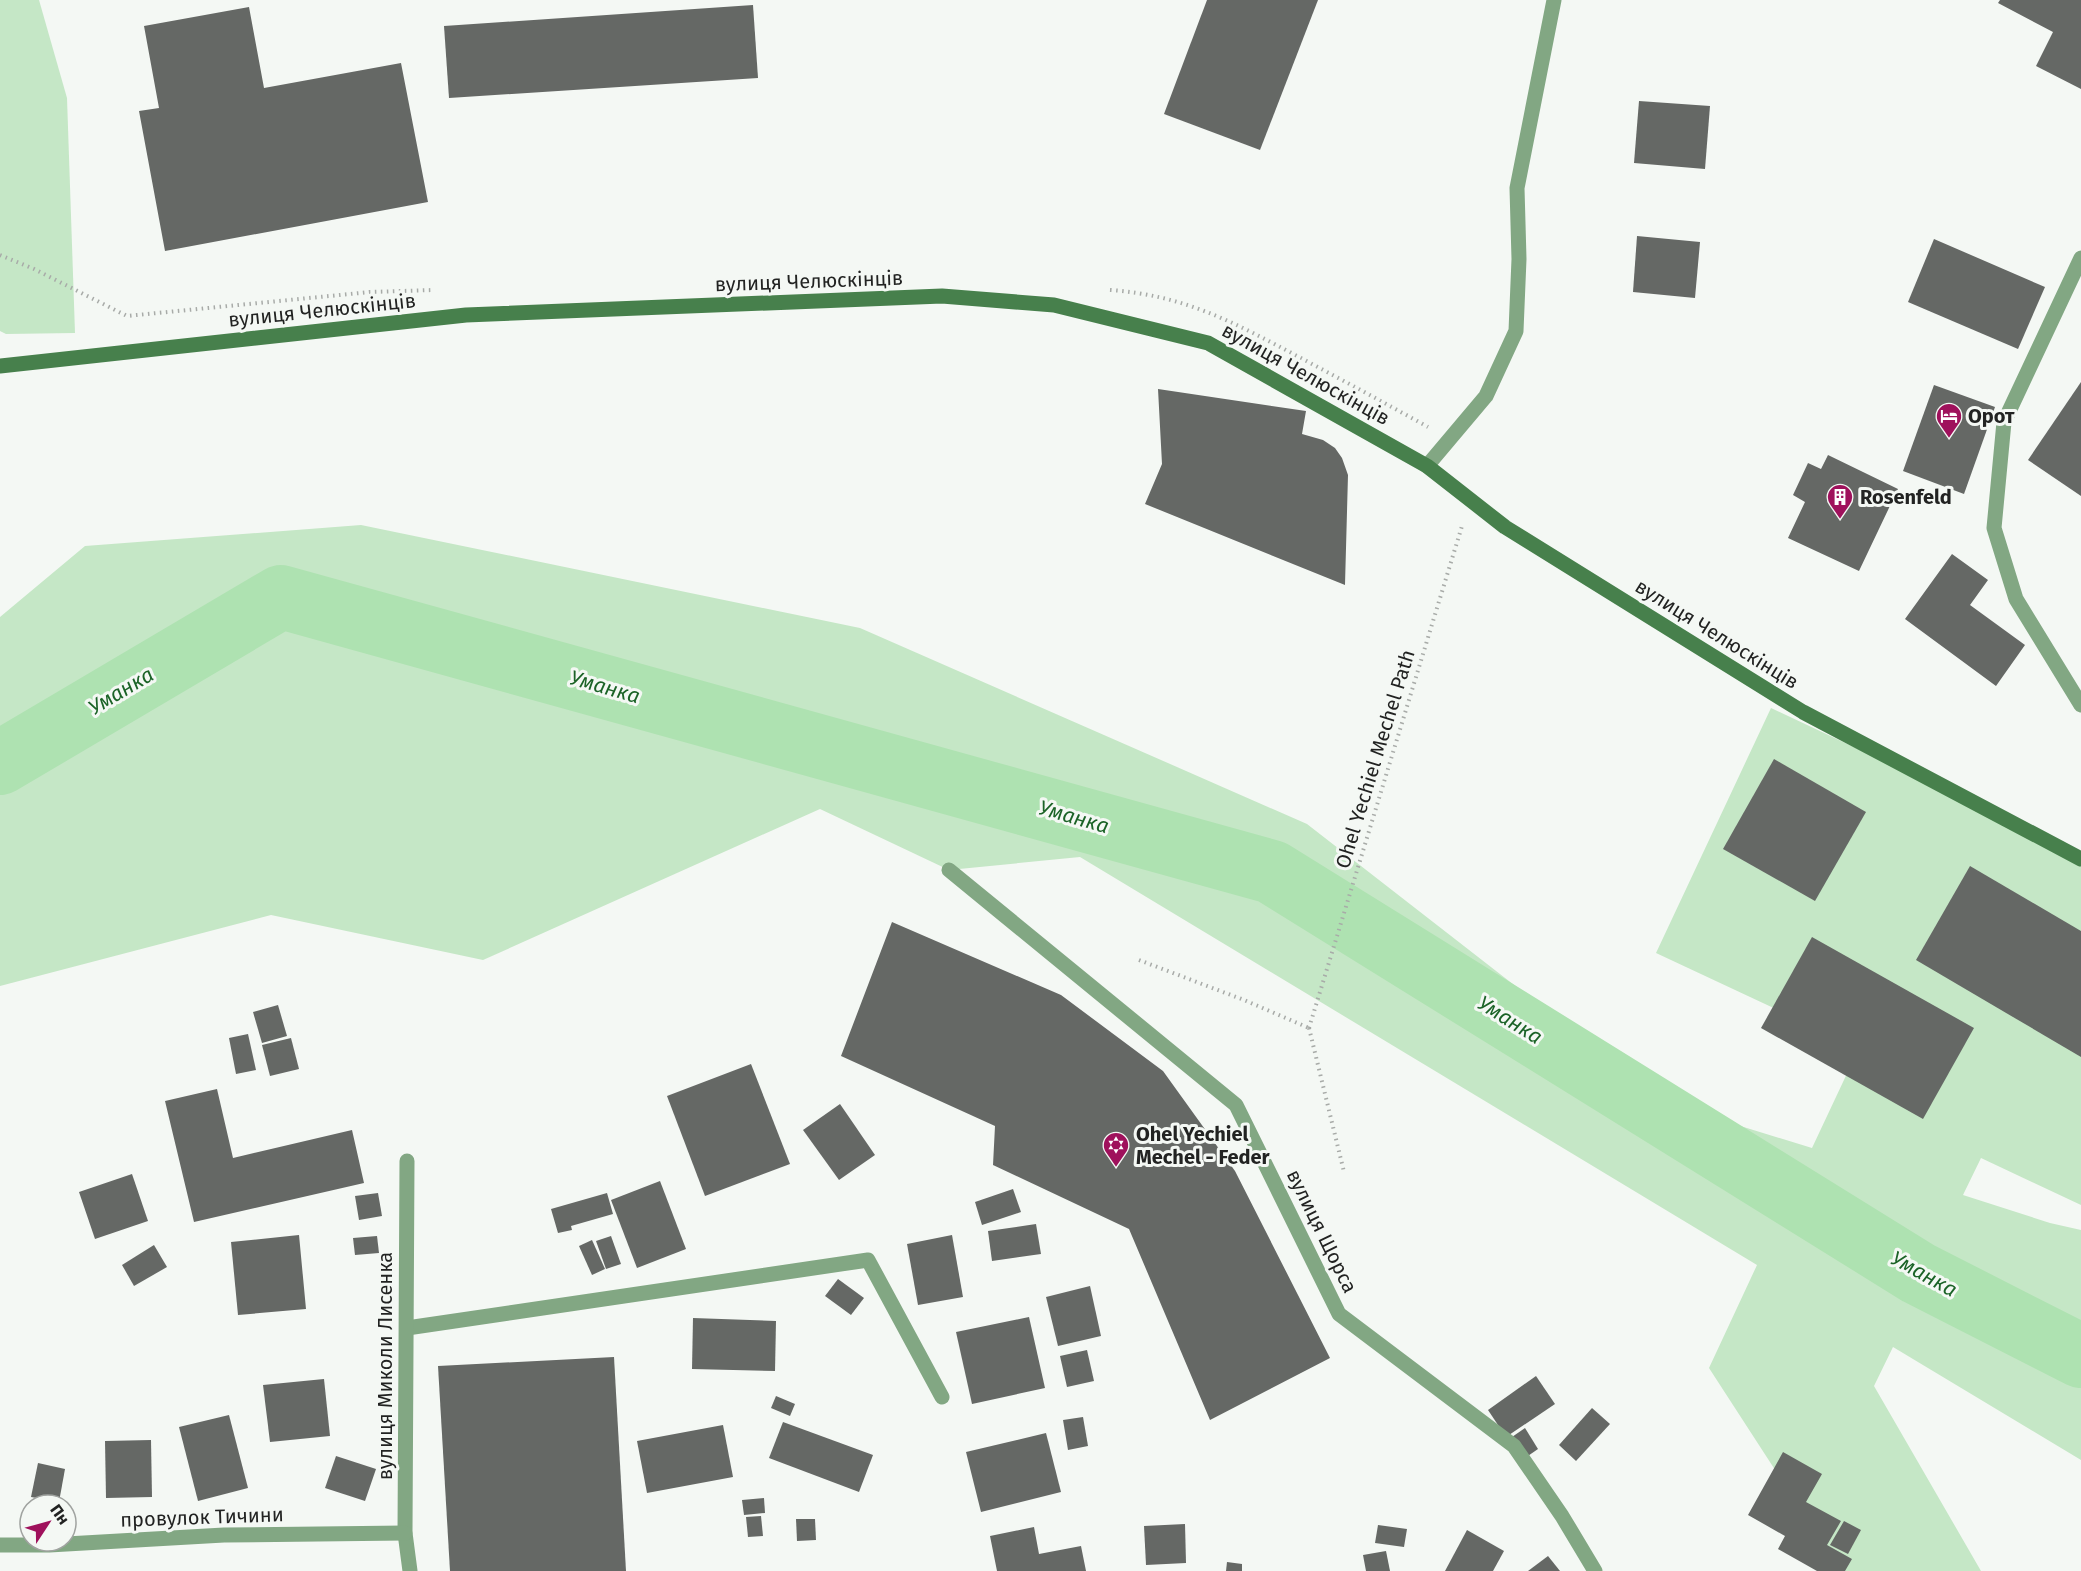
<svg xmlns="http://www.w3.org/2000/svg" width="2081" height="1571" font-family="'Fira Sans',sans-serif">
<rect width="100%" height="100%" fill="#f4f8f4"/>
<!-- green -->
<g fill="#c5e7c6">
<path d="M 0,0 L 39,0 L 67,98 L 75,333 L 6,334 L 0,331 Z"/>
<path d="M 361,525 L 860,628 L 1307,824 L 1666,1103 L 1812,1148 L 1859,1048 L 1656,953 L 1771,708 L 2081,854 L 2081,1205 L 1981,1158 L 1963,1195 L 2050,1223 L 2081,1230 L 2081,1460 L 1893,1347 L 1874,1386 L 1981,1571 L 1830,1571 L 1836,1564 L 1709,1368 L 1757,1265 L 1080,857 L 949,870 L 820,809 L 483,960 L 271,915 L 0,986 L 0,617 L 85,546 Z"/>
</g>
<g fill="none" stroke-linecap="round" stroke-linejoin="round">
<!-- river -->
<path stroke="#aee2b1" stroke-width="64" d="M 0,763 L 281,597 L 1272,872 L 1918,1273 L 2081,1356"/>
</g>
<!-- building -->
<g fill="#656865">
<path d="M 1207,0 L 1318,0 L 1260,150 L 1164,114 Z"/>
<path d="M 2000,0 L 2081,0 L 2081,89 L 2036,66 L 2053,32 L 1998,3 Z"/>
<path d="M 753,5 L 758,78 L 449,98 L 444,26 Z"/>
<path d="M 249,7 L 264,88 L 401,63 L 428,202 L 165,251 L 139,111 L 159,108 L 144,26 Z"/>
<path d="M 1639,101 L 1710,106 L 1705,169 L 1634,163 Z"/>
<path d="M 1637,236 L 1700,242 L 1695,298 L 1633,292 Z"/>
<path d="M 1934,239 L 2045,287 L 2018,349 L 1908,302 Z"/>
<path d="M 2081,382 L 2081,496 L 2028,460 Z"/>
<path d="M 1934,385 L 1995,407 L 1964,494 L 1903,471 Z"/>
<path d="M 1158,389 L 1306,411 L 1302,434 L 1323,440 L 1335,448 L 1342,458 L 1348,475 L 1345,585 L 1145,504 L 1162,464 Z"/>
<path d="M 1828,455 L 1898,489 L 1859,571 L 1788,538 L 1805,502 L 1793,495 L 1808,463 L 1821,469 Z"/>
<path d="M 1952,554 L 1988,580 L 1970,605 L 2025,645 L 1996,686 L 1905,619 Z"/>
<path d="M 1774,759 L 1866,812 L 1815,901 L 1723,849 Z"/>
<path d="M 1970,866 L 2081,931 L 2081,1057 L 1916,960 Z"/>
<path d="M 892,922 L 1061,995 L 1163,1071 L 1235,1171 L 1330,1358 L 1210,1420 L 1129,1229 L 993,1165 L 995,1126 L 841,1056 Z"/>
<path d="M 1812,937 L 1974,1028 L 1923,1119 L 1761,1028 Z"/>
<path d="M 278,1005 L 287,1036 L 262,1043 L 253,1012 Z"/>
<path d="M 248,1034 L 256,1070 L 236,1074 L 229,1038 Z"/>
<path d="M 291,1038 L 299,1069 L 270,1076 L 262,1045 Z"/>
<path d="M 751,1064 L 790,1164 L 705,1196 L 667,1096 Z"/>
<path d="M 217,1089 L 233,1158 L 352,1130 L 364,1183 L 194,1222 L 165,1101 Z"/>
<path d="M 840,1104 L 875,1155 L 839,1180 L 803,1130 Z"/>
<path d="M 132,1174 L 148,1221 L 95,1239 L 79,1192 Z"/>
<path d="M 660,1181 L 686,1249 L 637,1268 L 611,1200 Z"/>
<path d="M 1013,1189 L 1021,1212 L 982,1225 L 975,1202 Z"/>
<path d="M 378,1193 L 382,1216 L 359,1220 L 355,1196 Z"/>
<path d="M 607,1193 L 613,1214 L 571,1226 L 572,1230 L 558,1233 L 551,1209 Z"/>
<path d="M 1036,1224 L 1041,1254 L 992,1261 L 988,1231 Z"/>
<path d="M 299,1235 L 306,1309 L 238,1315 L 231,1242 Z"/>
<path d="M 952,1235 L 963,1297 L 918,1305 L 907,1244 Z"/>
<path d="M 377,1236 L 379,1253 L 355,1255 L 353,1238 Z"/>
<path d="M 611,1236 L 621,1264 L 606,1269 L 596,1241 Z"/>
<path d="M 592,1240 L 605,1269 L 592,1275 L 579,1246 Z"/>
<path d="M 154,1245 L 167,1267 L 134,1286 L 122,1265 Z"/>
<path d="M 838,1279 L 864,1298 L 851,1315 L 825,1296 Z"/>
<path d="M 1090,1286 L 1101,1336 L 1058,1346 L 1046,1297 Z"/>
<path d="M 1029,1317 L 1045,1388 L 972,1404 L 956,1332 Z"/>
<path d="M 693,1318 L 776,1321 L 775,1371 L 692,1369 Z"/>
<path d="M 1087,1350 L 1094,1381 L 1067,1387 L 1060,1356 Z"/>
<path d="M 614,1357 L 626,1571 L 450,1571 L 438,1366 Z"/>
<path d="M 1536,1376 L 1555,1404 L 1506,1437 L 1488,1410 Z"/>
<path d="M 324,1379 L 330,1436 L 270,1442 L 263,1385 Z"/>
<path d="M 776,1396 L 795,1404 L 790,1416 L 771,1408 Z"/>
<path d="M 1592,1408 L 1610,1424 L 1576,1461 L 1559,1445 Z"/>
<path d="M 229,1415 L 248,1488 L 198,1501 L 179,1427 Z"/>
<path d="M 1083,1417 L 1088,1446 L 1068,1450 L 1063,1420 Z"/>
<path d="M 783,1422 L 873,1455 L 859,1492 L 769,1458 Z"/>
<path d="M 723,1425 L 733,1477 L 647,1493 L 637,1441 Z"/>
<path d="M 1525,1428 L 1538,1449 L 1525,1458 L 1512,1437 Z"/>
<path d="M 1046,1433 L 1061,1492 L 981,1512 L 966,1452 Z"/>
<path d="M 151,1440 L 152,1497 L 106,1498 L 105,1441 Z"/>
<path d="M 1783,1452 L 1822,1474 L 1806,1502 L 1841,1521 L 1827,1545 L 1852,1559 L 1845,1571 L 1817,1571 L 1778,1549 L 1785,1536 L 1748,1515 Z"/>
<path d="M 336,1456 L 376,1469 L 365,1501 L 325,1488 Z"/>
<path d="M 38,1463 L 65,1469 L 59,1502 L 31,1497 Z"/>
<path d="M 764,1498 L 765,1513 L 744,1515 L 742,1500 Z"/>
<path d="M 761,1516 L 763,1536 L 748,1537 L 746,1517 Z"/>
<path d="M 796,1519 L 815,1519 L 816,1540 L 797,1541 Z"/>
<path d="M 1844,1521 L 1861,1530 L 1848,1554 L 1830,1545 Z"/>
<path d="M 1185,1524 L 1186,1563 L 1146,1565 L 1144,1526 Z"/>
<path d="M 1378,1525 L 1407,1529 L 1404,1547 L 1375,1543 Z"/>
<path d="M 1034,1527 L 1039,1554 L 1081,1546 L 1086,1571 L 997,1571 L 990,1536 Z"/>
<path d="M 1467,1530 L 1504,1551 L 1493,1571 L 1445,1571 Z"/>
<path d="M 1386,1551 L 1390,1571 L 1366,1571 L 1363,1555 Z"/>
<path d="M 1548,1556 L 1560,1571 L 1528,1571 Z"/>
<path d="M 1227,1562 L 1242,1564 L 1242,1571 L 1226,1571 Z"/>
</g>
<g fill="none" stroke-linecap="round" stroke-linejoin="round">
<!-- path -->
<g stroke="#a8aba8" stroke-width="4" stroke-dasharray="1.5 4.5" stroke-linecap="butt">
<path d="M 0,255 L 34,269 L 127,316 L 370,292 L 434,290"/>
<path d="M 1110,290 C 1184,295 1235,323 1299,357 C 1342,380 1385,403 1428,427"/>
<path d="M 1139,960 L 1244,1000 L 1309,1028"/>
<path d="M 1309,1028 L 1462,526"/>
<path d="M 1309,1028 L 1344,1172"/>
</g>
<!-- lane -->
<path stroke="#82a783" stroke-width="15" d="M 407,1328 L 868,1260 L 942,1397"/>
<!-- street -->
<g stroke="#82a783" stroke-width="15">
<path d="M 2081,258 L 2004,422 L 1994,528 L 2016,599 L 2081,705"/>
<path d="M 1427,466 L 1486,396 L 1516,331 L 1519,259 L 1517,188 L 1554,0"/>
<path d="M 949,870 L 1236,1105 L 1339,1314 L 1514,1446 L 1562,1516 L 1595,1571"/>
<path d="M 407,1161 L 405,1533 L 410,1571"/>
<path d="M 0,1545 L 49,1545 L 224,1535 L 405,1533"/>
</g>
<!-- secondary -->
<path stroke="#47804c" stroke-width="15" d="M 0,366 L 466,315 L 942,296 L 1054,305 L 1208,343 L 1427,466 L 1505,527 L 1803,712 L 2081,859"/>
</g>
<!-- icons -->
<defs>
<g id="hotel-pin" transform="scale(1.35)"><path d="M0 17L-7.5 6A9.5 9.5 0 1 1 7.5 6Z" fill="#9f115c" stroke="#f4f8f4"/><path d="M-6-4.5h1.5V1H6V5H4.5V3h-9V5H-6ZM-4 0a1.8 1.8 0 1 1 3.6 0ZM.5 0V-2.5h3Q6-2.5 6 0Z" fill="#fff"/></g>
<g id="building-pin" transform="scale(1.35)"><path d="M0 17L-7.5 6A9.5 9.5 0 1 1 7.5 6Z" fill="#9f115c" stroke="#f4f8f4"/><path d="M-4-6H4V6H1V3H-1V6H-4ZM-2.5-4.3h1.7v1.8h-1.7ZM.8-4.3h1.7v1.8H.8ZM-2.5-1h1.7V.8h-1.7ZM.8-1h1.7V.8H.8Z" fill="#fff"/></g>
<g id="synagogue-pin" transform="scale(1.35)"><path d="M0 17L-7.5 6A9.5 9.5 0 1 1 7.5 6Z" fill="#9f115c" stroke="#f4f8f4"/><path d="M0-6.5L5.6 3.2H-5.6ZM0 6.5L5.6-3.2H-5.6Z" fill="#fff"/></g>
</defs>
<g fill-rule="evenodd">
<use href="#hotel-pin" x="1949" y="416"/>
<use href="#building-pin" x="1840" y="497"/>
<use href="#synagogue-pin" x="1116" y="1145"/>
</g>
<g text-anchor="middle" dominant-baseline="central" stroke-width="6" stroke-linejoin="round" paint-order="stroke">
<!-- street labels -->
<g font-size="20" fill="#222322" stroke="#f4f8f4">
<text transform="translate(809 281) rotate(-2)">вулиця Челюскінців</text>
<text transform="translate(322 310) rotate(-6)">вулиця Челюскінців</text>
<text transform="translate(1306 374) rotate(29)">вулиця Челюскінців</text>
<text transform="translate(1717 634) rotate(32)">вулиця Челюскінців</text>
<text transform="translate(1375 759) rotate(-73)">Ohel Yechiel Mechel Path</text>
<text transform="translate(1322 1231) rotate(64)">вулиця Щорса</text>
<text transform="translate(385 1366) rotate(-90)">вулиця Миколи Лисенка</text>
<text transform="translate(202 1517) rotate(-2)">провулок Тичини</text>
</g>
<!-- poi labels -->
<g font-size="20" font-weight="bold" fill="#222322" stroke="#f4f8f4" text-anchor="start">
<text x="1968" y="416">Орот</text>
<text x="1860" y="497">Rosenfeld</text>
<text x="1136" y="1134">Ohel Yechiel<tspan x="1136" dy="23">Mechel - Feder</tspan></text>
</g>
<!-- water labels -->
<g font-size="21" font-style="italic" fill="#1b6327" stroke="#f4f8f4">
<text transform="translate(605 687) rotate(16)">Уманка</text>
<text transform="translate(121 691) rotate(-31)">Уманка</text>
<text transform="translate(1074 817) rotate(16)">Уманка</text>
<text transform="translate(1510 1020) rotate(32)">Уманка</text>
<text transform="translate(1924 1274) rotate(29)">Уманка</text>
</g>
</g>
<!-- north arrow -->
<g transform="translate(48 1523) rotate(54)"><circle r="28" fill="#f4f8f4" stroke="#a0a3a0" stroke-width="1.5"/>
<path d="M0-4.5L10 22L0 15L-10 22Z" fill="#9f115c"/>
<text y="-9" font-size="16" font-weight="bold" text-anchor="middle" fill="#222322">Пн</text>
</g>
</svg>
